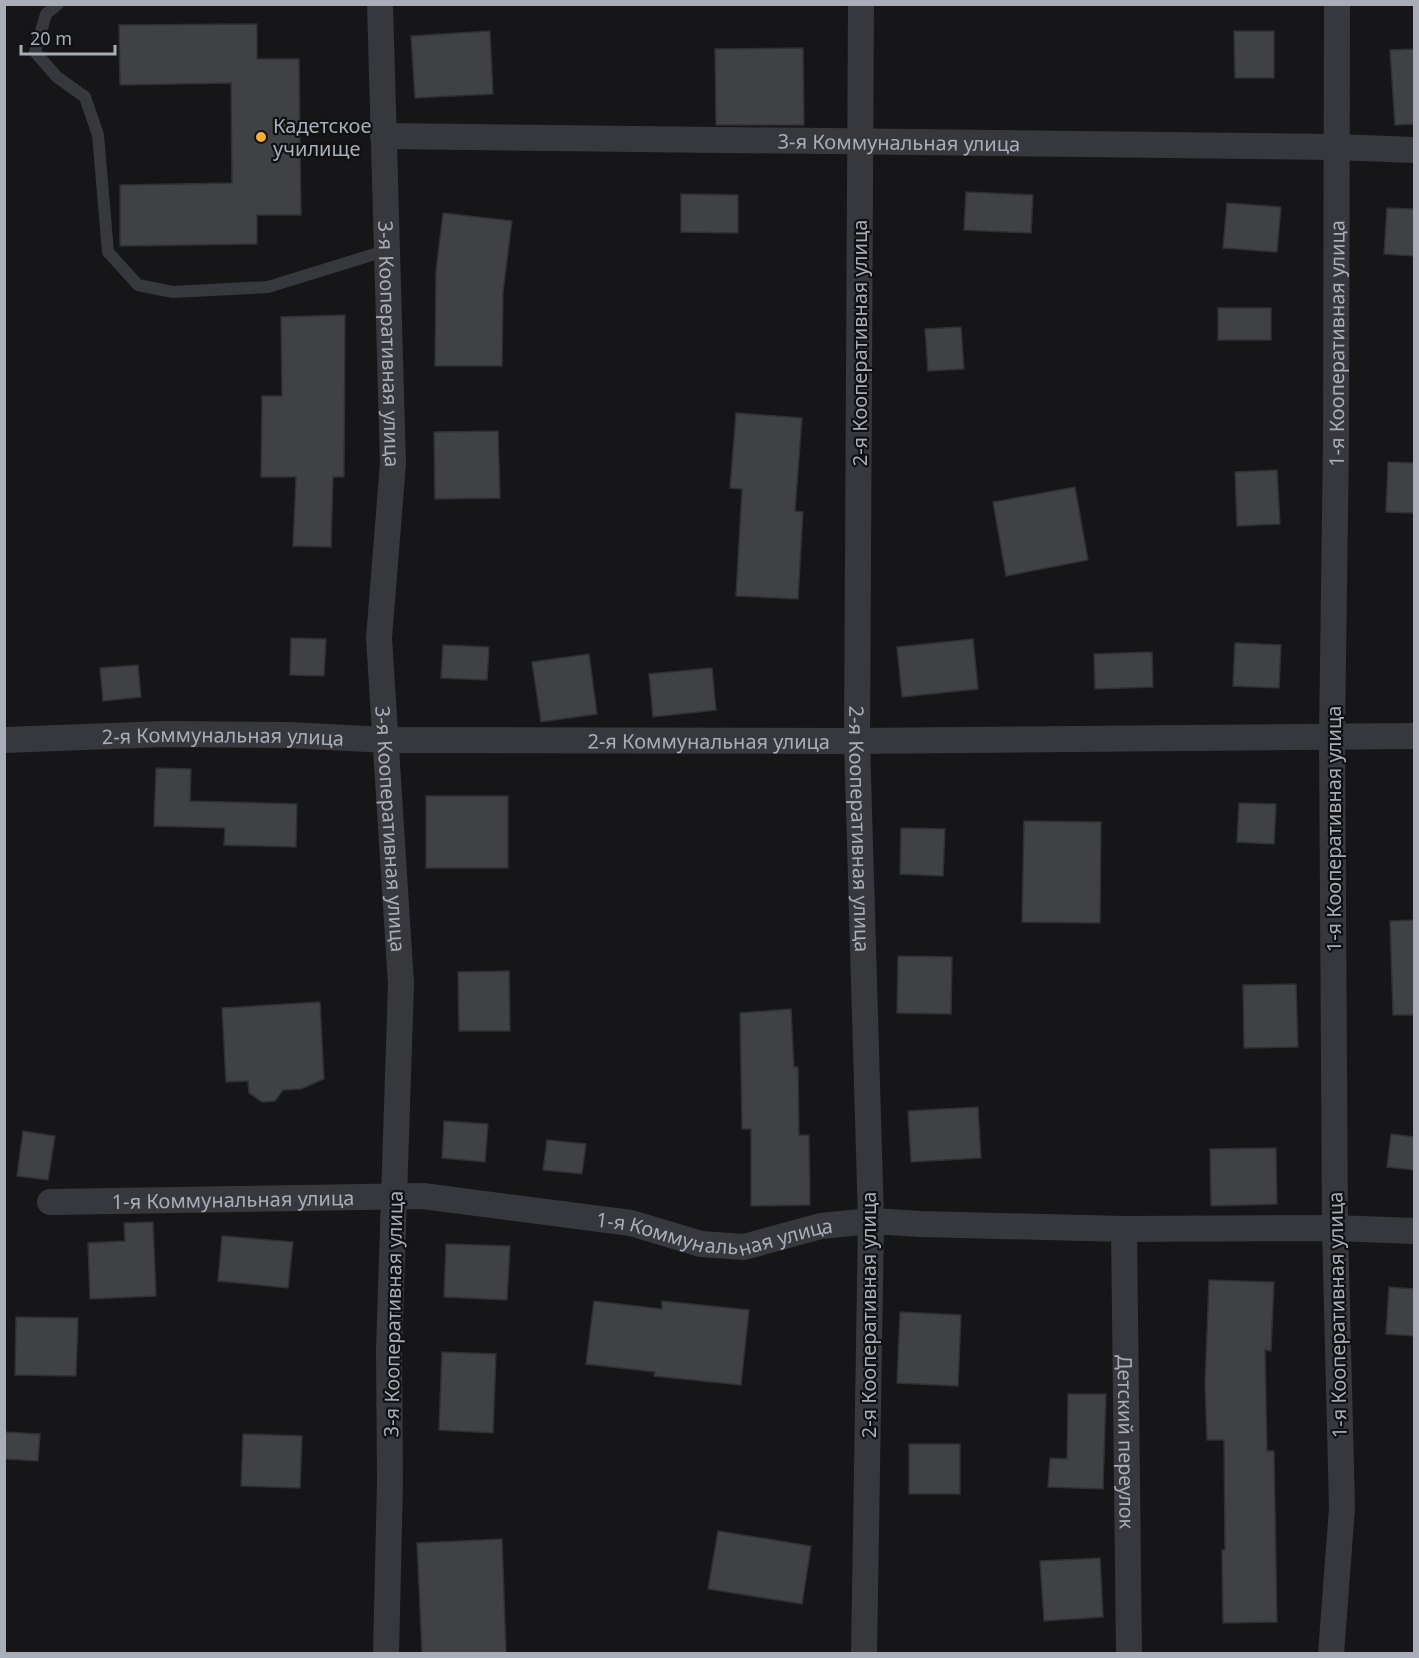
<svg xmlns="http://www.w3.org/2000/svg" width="1419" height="1658" font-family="'Noto Sans',sans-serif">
<rect width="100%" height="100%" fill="#161618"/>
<!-- building -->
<g fill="#404145" stroke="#303034" stroke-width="1.5">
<path d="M 257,24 L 257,59 L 299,59 L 301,215 L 257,215 L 257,244 L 120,246 L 120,185 L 232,183 L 231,83 L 120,85 L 119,25 Z"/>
<path d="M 490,31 L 493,94 L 415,98 L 411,36 Z"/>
<path d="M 1234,31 L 1274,31 L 1274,78 L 1235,78 Z"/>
<path d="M 803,48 L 804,125 L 716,125 L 715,49 Z"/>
<path d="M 1414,49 L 1414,124 L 1395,125 L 1390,50 Z"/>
<path d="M 966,192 L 1033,195 L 1031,233 L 964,230 Z"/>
<path d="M 681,194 L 738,195 L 738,233 L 681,232 Z"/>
<path d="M 1227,203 L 1281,207 L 1277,252 L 1223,248 Z"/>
<path d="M 1387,208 L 1414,209 L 1414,256 L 1384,254 Z"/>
<path d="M 443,213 L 512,221 L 503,292 L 502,366 L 435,366 L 436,271 Z"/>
<rect x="1218" y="308" width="53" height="32"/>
<path d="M 345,315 L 344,477 L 333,477 L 331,547 L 293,546 L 296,477 L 261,477 L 262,396 L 282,396 L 281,317 Z"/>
<path d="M 961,327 L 964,369 L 928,371 L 925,329 Z"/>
<path d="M 736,413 L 802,418 L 795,511 L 803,512 L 798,599 L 736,596 L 742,489 L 730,488 Z"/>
<path d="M 498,431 L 500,498 L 435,499 L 434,432 Z"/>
<path d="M 1388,462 L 1414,463 L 1414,513 L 1386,512 Z"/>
<path d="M 1277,470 L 1280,524 L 1237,526 L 1235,472 Z"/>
<path d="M 1075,487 L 1088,560 L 1006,576 L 993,502 Z"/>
<path d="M 291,638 L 326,639 L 324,676 L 290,675 Z"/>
<path d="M 973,639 L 978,689 L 902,697 L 897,647 Z"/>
<path d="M 1235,643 L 1281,645 L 1279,688 L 1233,686 Z"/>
<path d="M 443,645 L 489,647 L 487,680 L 441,678 Z"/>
<path d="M 1152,652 L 1153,687 L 1095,689 L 1094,654 Z"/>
<path d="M 589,654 L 597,714 L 541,722 L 532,662 Z"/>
<path d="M 138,665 L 141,697 L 103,701 L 100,668 Z"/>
<path d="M 712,668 L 716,710 L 653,717 L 649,674 Z"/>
<path d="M 156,768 L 191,769 L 190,801 L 297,804 L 296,847 L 224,845 L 225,828 L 154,826 Z"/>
<rect x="426" y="796" width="82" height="72"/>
<path d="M 1239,803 L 1276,804 L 1274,844 L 1237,842 Z"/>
<path d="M 1024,821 L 1101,822 L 1100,923 L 1022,922 Z"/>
<path d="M 901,828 L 945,829 L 943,876 L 900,874 Z"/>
<path d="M 1414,920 L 1414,1015 L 1393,1015 L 1390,921 Z"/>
<path d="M 898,956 L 952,957 L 951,1014 L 897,1013 Z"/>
<path d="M 509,971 L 510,1031 L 459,1031 L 458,972 Z"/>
<path d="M 1296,984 L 1298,1047 L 1244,1048 L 1243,985 Z"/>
<path d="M 320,1002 L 324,1079 L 301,1089 L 283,1090 L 275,1101 L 262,1102 L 249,1093 L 248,1081 L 226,1082 L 222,1008 Z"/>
<path d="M 791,1009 L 794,1067 L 798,1067 L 799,1135 L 809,1135 L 810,1205 L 751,1206 L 751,1129 L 742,1129 L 740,1013 Z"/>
<path d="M 978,1107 L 981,1158 L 911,1162 L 908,1111 Z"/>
<path d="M 444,1121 L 488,1124 L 485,1162 L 442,1158 Z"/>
<path d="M 23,1131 L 55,1136 L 48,1180 L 17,1176 Z"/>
<path d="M 1391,1134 L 1414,1137 L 1414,1170 L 1387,1167 Z"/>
<path d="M 547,1140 L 586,1144 L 582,1174 L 543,1170 Z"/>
<path d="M 1276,1148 L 1277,1204 L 1211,1206 L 1210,1149 Z"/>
<path d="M 153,1222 L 156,1296 L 90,1299 L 88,1243 L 125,1241 L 124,1223 Z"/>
<path d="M 222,1236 L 293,1242 L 288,1288 L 218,1281 Z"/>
<path d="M 446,1244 L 510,1246 L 507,1300 L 444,1297 Z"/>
<path d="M 1209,1280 L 1274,1282 L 1271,1351 L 1265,1350 L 1267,1451 L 1274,1451 L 1277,1622 L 1223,1623 L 1222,1550 L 1225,1550 L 1224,1440 L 1207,1440 L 1205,1384 Z"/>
<path d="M 1389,1287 L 1414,1289 L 1414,1336 L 1386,1334 Z"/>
<path d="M 594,1301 L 662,1309 L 662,1301 L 749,1310 L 741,1385 L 654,1376 L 655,1372 L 586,1364 Z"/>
<path d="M 900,1312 L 961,1315 L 958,1386 L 897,1383 Z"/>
<path d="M 16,1317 L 78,1318 L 76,1376 L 15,1375 Z"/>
<path d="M 442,1352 L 496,1354 L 493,1433 L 439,1430 Z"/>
<path d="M 1068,1394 L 1106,1394 L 1103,1489 L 1048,1487 L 1050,1458 L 1067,1459 Z"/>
<path d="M 4,1432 L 40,1434 L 38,1461 L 4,1459 Z"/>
<path d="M 243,1434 L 302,1436 L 300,1488 L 241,1486 Z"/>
<rect x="909" y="1444" width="51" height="50"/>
<path d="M 718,1531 L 811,1546 L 802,1604 L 708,1589 Z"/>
<path d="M 502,1539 L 506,1653 L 422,1653 L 417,1543 Z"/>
<path d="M 1100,1558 L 1103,1617 L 1044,1621 L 1040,1561 Z"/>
</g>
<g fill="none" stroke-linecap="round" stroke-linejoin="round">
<!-- service -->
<path stroke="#37383d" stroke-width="12" d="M 58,4 L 46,14 L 35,52 L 57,77 L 85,97 L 98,135 L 108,252 L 138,285 L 173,292 L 268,287 L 388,250"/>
<!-- minor -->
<g stroke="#37383d" stroke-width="26">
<path id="s1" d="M 380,4 L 393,463 L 379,638 L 401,984 L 389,1350 L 390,1482 L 386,1654"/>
<path id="s2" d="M 861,4 L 857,741 L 871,1221 L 864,1654"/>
<path id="s3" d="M 383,136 L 1337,147 L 1414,150"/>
<path id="s4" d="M 4,740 L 165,734 L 288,735 L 387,740 L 857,741 L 1414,736"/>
<path id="s5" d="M 50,1202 L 423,1196 L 631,1223 L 701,1244 L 744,1247 L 821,1226 L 871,1221 L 921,1224 L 1124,1229 L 1335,1228 L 1414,1231"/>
<path id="s6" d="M 1124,1229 L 1129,1654"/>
<path id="s7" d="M 1331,1654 L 1342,1508 L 1335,1228 L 1332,736 L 1336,441 L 1337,4"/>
</g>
</g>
<!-- markers -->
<circle fill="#f2b134" stroke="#111113" stroke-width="2" cx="261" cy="137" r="6"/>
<g text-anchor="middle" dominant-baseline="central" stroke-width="4.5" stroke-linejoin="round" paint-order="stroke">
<!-- poi labels -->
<g font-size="20" fill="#a8adb8" stroke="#111113" text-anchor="start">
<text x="273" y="125">Кадетское<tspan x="273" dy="23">училище</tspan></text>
</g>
<!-- street labels -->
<g font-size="20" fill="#a8adb8" stroke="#111113">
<text stroke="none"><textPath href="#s3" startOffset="516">3-я Коммунальная улица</textPath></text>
<text transform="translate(859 343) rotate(-90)">2-я Кооперативная улица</text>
<text stroke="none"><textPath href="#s7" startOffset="1311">1-я Кооперативная улица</textPath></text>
<text stroke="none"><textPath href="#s1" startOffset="340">3-я Кооперативная улица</textPath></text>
<text stroke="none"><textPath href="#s4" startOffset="219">2-я Коммунальная улица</textPath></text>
<text stroke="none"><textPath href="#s4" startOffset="705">2-я Коммунальная улица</textPath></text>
<text stroke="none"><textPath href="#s1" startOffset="826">3-я Кооперативная улица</textPath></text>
<text stroke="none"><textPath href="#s2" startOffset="825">2-я Кооперативная улица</textPath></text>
<text transform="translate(1333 829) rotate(-90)">1-я Кооперативная улица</text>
<text stroke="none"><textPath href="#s5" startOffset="183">1-я Коммунальная улица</textPath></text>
<text stroke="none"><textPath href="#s5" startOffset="669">1-я Коммунальная улица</textPath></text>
<text transform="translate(393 1314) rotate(-89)">3-я Кооперативная улица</text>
<text transform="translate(868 1315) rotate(-90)">2-я Кооперативная улица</text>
<text transform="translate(1337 1315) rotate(-91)">1-я Кооперативная улица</text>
<text stroke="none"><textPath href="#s6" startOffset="213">Детский переулок</textPath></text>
</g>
</g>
<!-- border -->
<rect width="1419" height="1658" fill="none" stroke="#a8adb8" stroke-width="12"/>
<!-- scale -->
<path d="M21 45v9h94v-9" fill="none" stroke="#a8adb8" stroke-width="3"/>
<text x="30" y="45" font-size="18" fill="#a8adb8" stroke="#111113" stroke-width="4.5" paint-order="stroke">20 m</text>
</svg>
